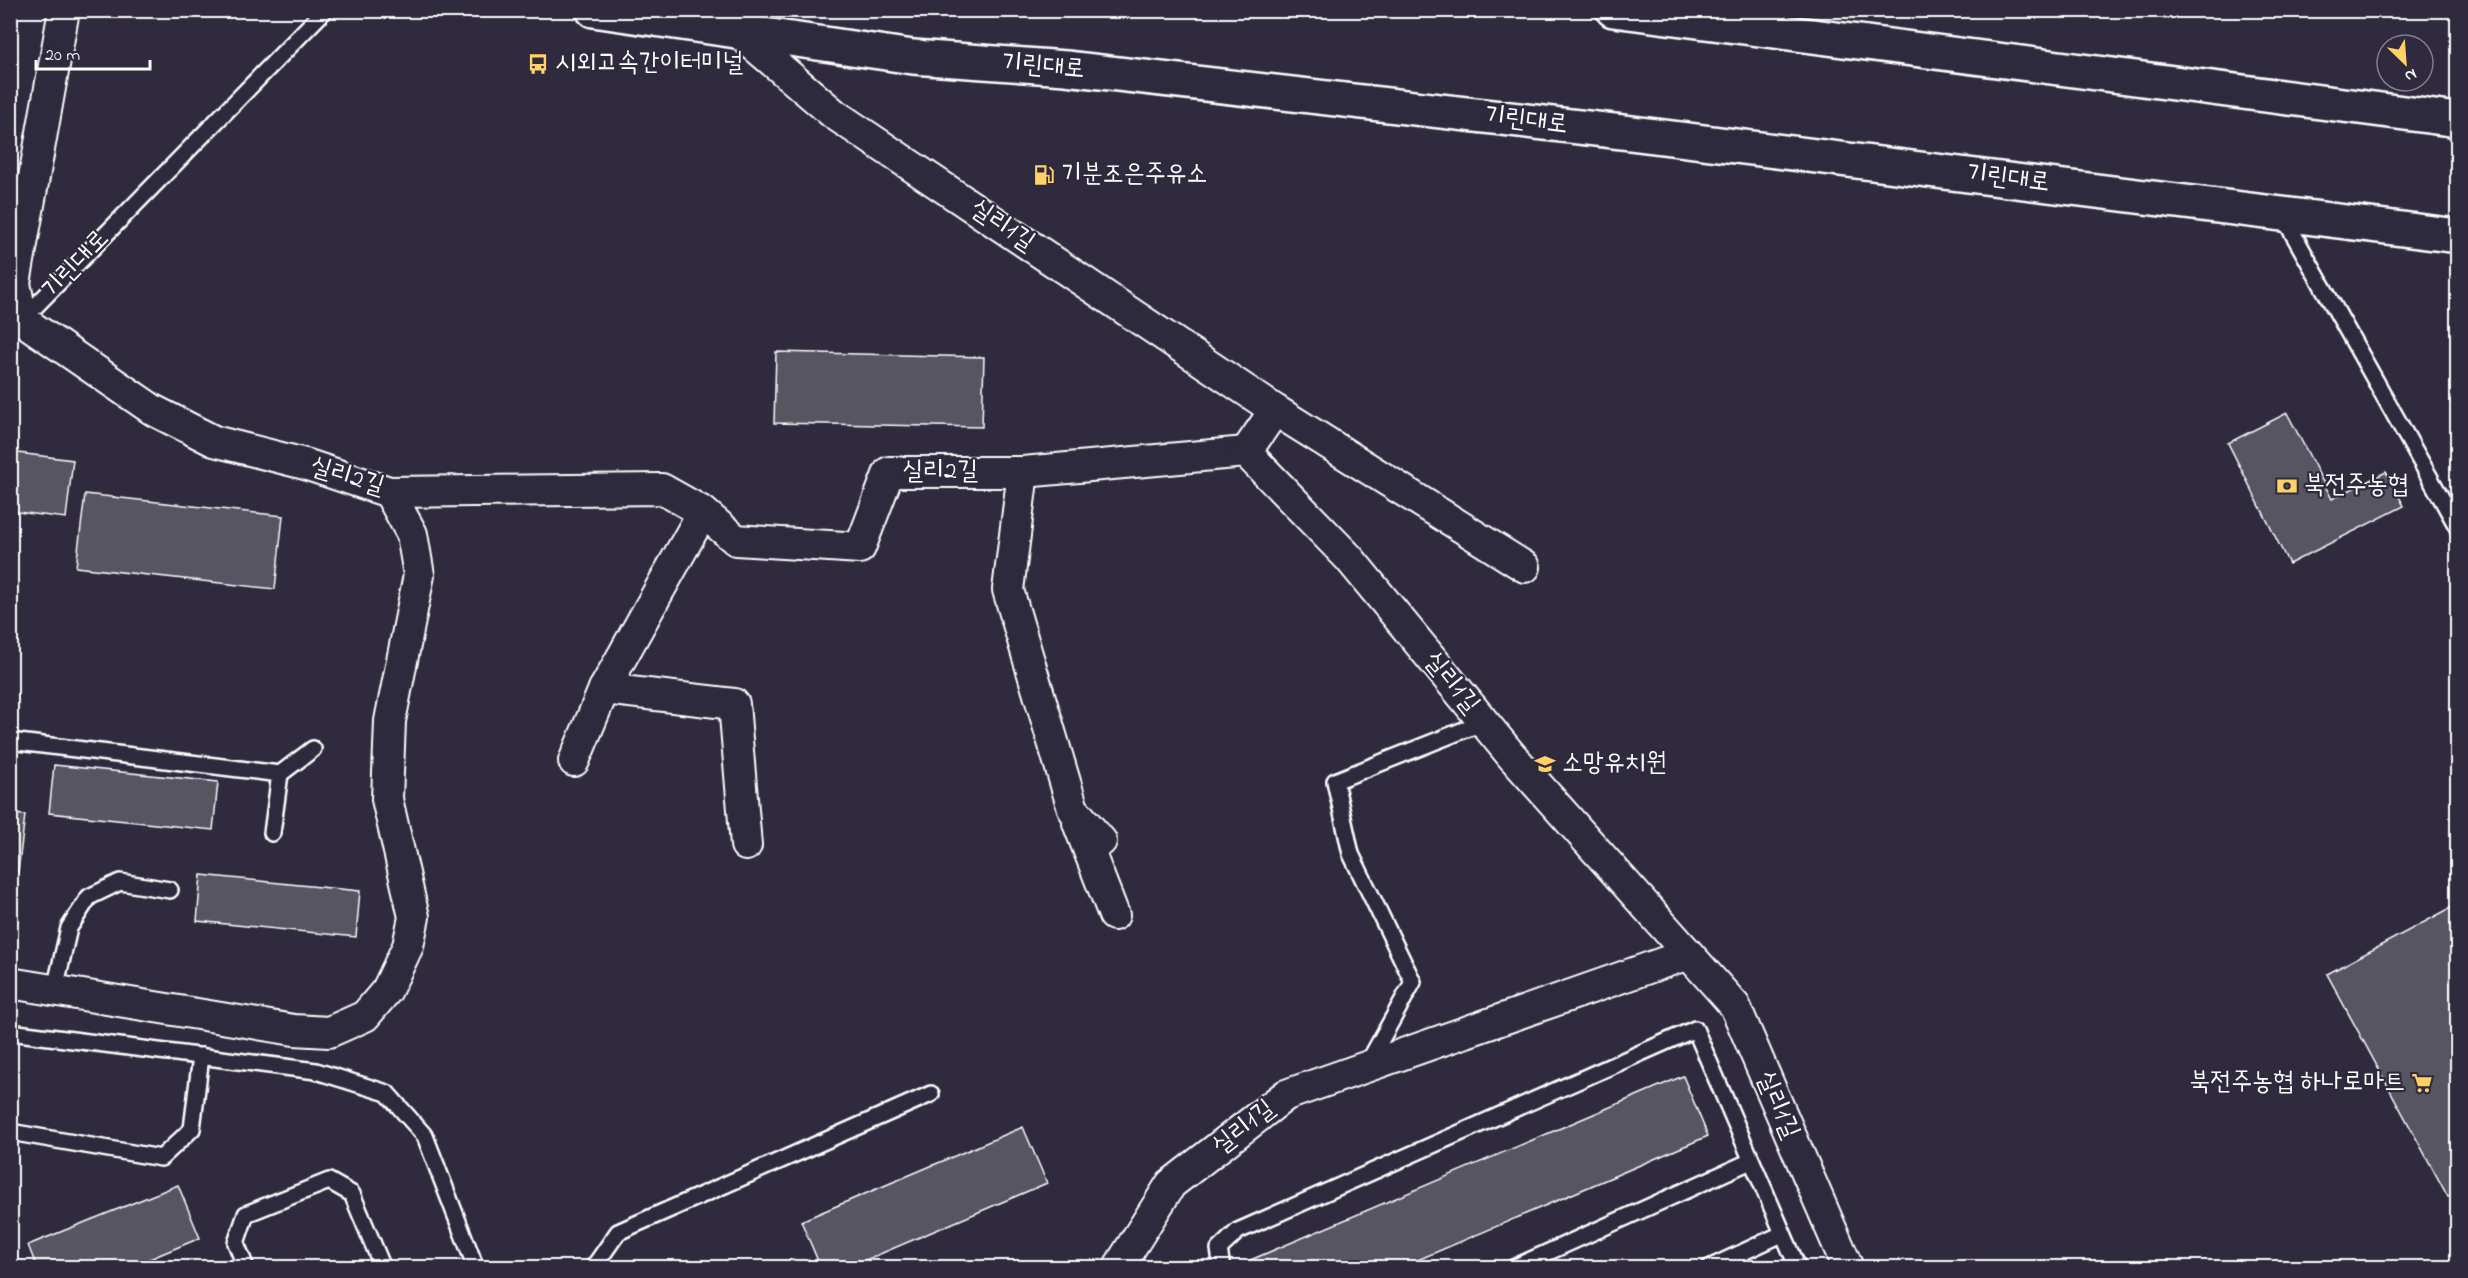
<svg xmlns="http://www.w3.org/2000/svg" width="2468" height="1278" font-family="'Indie Flower','Poor Story',sans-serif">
<rect width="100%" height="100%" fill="#2f2a3d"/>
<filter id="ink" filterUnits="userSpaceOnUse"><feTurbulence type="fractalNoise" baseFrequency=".0167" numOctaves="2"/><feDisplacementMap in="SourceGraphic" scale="12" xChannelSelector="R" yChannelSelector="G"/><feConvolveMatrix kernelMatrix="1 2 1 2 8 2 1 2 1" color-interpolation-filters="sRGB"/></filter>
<g filter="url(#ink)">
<!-- building -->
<g fill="#595564" stroke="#fff" stroke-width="1.5">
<path d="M 776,352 L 984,357 L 982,427 L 774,423 Z"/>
<path d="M 2287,413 L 2332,499 L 2386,472 L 2404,506 L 2289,564 L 2228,443 Z"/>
<path d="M 10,452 L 73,460 L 66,518 L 10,511 Z"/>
<path d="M 85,494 L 283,516 L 275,589 L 76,567 Z"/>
<path d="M 54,765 L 218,782 L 213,830 L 49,813 Z"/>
<path d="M 10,814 L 25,815 L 18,872 L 10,871 Z"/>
<path d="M 201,875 L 360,891 L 356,937 L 197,921 Z"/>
<path d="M 2458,904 L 2458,1191 L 2448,1197 L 2327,974 Z"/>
<path d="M 1683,1076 L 1708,1136 L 1399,1268 L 1242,1268 L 1241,1264 Z"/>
<path d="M 1023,1127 L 1047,1183 L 847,1268 L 821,1268 L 801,1221 Z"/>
<path d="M 178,1185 L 200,1238 L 128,1268 L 37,1268 L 28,1245 Z"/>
</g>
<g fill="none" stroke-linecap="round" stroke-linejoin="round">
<!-- service casing -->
<g stroke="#fff" stroke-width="20">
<g id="service">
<path d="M 2282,214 L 2458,528"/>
<path d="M 22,320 L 325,10"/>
<path d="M 10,741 L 280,774 L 272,833"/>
<path d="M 280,774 L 313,749"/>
<path d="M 55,989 L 69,928 L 89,897 L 120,882 L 170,890"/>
<path d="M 10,1032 L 316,1071 L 387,1093 L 425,1136 L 476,1268"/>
<path d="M 1367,1065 L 1413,982 L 1351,854 L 1335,781 L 1484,722"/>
<path d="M 10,1132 L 161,1158 L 192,1129 L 201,1056"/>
<path d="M 246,1268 L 236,1243 L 246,1214 L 329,1181 L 352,1194 L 383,1268"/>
<path d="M 593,1268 L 618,1232 L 931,1094"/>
<path d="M 1222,1268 L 1219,1249 L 1238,1231 L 1695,1029 L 1798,1268"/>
<path d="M 1513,1268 L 1751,1161"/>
<path d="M 1709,1268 L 1782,1234"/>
</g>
</g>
<!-- minor casing -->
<g stroke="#fff" stroke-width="34">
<g id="minor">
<path d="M 64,10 L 15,283 L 22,320 L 153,410 L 214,441 L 305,464 L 389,492 L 662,489 L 703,512 L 736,540 L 860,548 L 889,472 L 1023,472 L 1246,452"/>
<path d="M 737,31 L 834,114 L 1275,410 L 1525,567"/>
<path d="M 1246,452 L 1349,558 L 1511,755 L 1735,1006 L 1848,1268"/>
<path d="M 1246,452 L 1275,410"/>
<path d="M 1023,472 L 1008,590 L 1073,809 L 1101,841"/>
<path d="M 604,689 L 734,704 L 746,845"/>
<path d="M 574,761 L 604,689 L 703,512"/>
<path d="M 1078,823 L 1114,915"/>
<path d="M 10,983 L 294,1030 L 329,1032 L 365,1016 L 387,990 L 408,946 L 414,917 L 387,799 L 390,721 L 419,575 L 412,534 L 389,492"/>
<path d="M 1118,1268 L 1171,1184 L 1286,1095 L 1688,954"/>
</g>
</g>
<!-- tertiary casing -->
<g stroke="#fff" stroke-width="38">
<g id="tertiary">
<path d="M 593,10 L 913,57 L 1066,68 L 1631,133 L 2458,236"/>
<path d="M 1613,10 L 2458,120"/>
</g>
</g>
<!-- service -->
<use href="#service" stroke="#2f2a3d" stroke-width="15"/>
<!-- minor -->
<use href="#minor" stroke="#2f2a3d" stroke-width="30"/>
<!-- tertiary -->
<use href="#tertiary" stroke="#2f2a3d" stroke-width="33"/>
</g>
</g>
<!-- icons -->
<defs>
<g id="bus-bare" transform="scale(1.62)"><path d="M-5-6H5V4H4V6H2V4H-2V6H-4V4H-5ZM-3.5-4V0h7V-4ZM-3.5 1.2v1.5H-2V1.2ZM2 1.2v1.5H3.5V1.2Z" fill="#ffd166" stroke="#2f2a3d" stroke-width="2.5" paint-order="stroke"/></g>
<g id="fuel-bare" transform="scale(1.62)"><path d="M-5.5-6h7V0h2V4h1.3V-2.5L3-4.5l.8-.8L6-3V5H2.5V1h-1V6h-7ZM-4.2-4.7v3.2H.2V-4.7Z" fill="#ffd166" stroke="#2f2a3d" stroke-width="2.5" paint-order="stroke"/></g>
<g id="bank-bare" transform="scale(1.62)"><path d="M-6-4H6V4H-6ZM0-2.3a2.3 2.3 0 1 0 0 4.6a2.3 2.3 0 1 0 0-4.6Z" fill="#ffd166" stroke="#2f2a3d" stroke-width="2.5" paint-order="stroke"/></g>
<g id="school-bare" transform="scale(1.62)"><path d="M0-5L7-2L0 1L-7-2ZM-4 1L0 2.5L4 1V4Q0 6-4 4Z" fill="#ffd166" stroke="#2f2a3d" stroke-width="2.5" paint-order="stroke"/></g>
<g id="supermarket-bare" transform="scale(1.62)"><path d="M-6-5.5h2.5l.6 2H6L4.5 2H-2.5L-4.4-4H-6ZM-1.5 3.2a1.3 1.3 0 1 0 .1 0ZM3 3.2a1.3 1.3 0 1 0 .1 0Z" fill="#ffd166" stroke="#2f2a3d" stroke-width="2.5" paint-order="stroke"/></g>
</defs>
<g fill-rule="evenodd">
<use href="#bus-bare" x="538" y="64"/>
<use href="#fuel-bare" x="1044" y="175"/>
<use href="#bank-bare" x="2287" y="486"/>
<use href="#school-bare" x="1545" y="764"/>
<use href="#supermarket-bare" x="2422" y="1083"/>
</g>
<g text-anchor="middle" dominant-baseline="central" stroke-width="4.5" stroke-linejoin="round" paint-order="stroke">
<!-- poi labels -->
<g font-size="26" fill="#fff" stroke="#2f2a3d" text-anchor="start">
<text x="555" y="64">시외고속간이터미널</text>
<text x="1061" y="175">기분조은주유소</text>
<text x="2304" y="486">북전주농협</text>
<text x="1562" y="764">소망유치원</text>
<text x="2405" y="1083" text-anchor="end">북전주농협 하나로마트</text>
</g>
<!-- street labels -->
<g font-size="26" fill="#fff" stroke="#2f2a3d">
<text transform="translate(1043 67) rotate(5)">기린대로</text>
<text transform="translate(1526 121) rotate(7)">기린대로</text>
<text transform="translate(2008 179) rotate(7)">기린대로</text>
<text transform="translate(1002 226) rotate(34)">실리1길</text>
<text transform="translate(76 265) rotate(-46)">기린대로</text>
<text x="940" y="472">실리2길</text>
<text transform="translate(347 477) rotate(17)">실리2길</text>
<text transform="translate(1451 683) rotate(51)">실리1길</text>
<text transform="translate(1777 1105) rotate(67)">실리1길</text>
<text transform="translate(1244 1128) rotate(-38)">실리1길</text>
</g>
</g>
<!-- margin -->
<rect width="2468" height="1278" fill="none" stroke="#2f2a3d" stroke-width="36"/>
<rect x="18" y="18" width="2432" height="1242" fill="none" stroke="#fff" stroke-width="2" filter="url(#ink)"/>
<!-- north arrow -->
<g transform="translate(2405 63) rotate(155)"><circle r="28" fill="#2f2a3d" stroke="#827f8b" stroke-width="1.5"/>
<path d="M0-4.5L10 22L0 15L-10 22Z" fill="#ffd166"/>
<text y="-9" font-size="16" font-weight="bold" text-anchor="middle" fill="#ffffff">N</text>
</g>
<!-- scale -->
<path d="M36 60v9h114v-9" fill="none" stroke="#ffffff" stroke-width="3"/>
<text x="45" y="60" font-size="18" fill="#ffffff" stroke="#2f2a3d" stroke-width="4.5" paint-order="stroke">20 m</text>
</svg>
